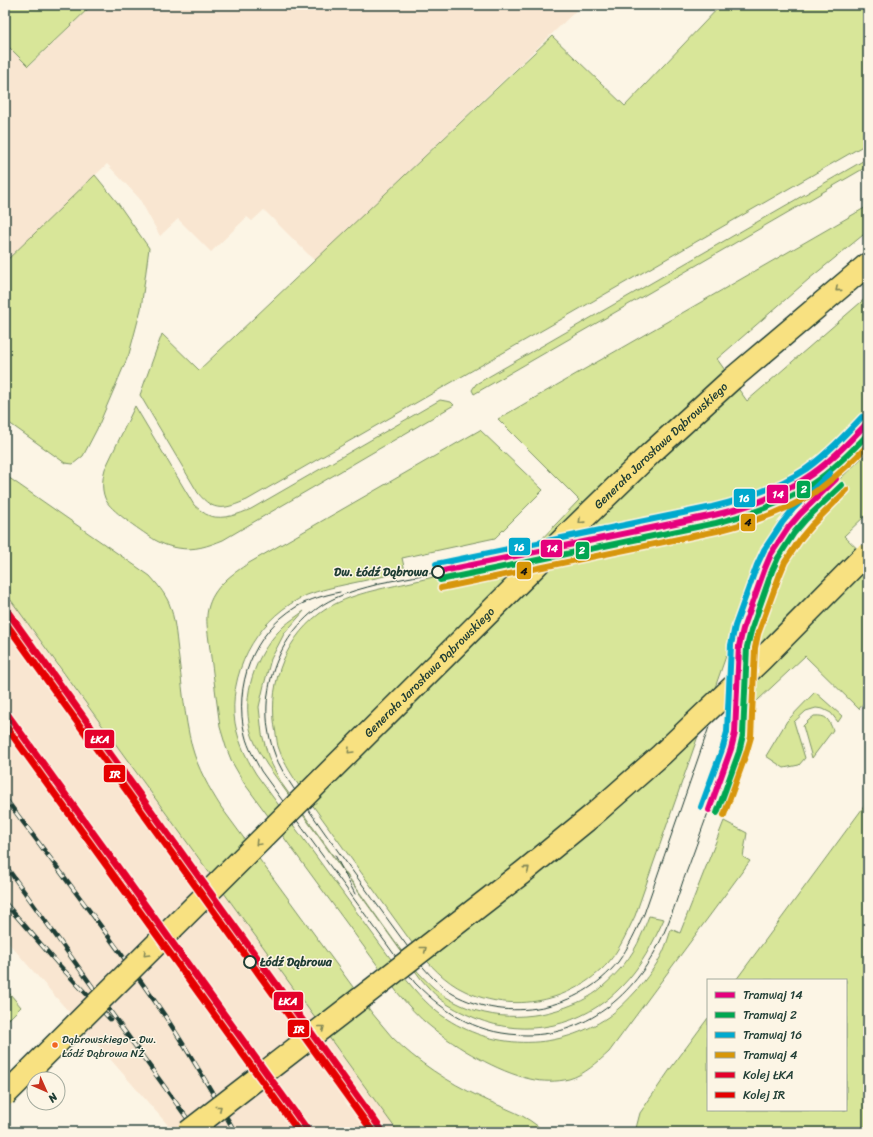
<svg xmlns="http://www.w3.org/2000/svg" width="873" height="1137" font-family="Sriracha,sans-serif">
<rect width="100%" height="100%" fill="#fcf5e5"/>
<filter id="ink" filterUnits="userSpaceOnUse"><feTurbulence type="fractalNoise" baseFrequency=".025" numOctaves="2"/><feDisplacementMap in="SourceGraphic" scale="8" xChannelSelector="R" yChannelSelector="G"/><feConvolveMatrix kernelMatrix="1 2 1 2 8 2 1 2 1" color-interpolation-filters="sRGB"/></filter>
<g filter="url(#ink)">
<!-- built -->
<g fill="#f9e6d1">
<path d="M 92,5 L 118,5 L 122,11 L 156,6 L 157,5 L 582,5 L 315,261 L 264,210 L 252,221 L 247,217 L 211,252 L 178,219 L 160,236 L 139,198 L 107,164 L 5,262 L 5,43 L 29,66 Z"/>
<path d="M 5,592 L 58,666 L 398,1132 L 174,1132 L 5,939 Z"/>
</g>
<!-- green -->
<g fill="#d8e699" stroke="#7c9266">
<path d="M 5,5 L 92,5 L 28,66 L 5,43 Z"/>
<path d="M 721,5 L 868,5 L 868,143 L 247,500 C 225,509 214,513 198,493 L 140,395 L 162,334 L 199,370 L 552,36 L 625,106 Z"/>
<path d="M 868,158 L 868,166 L 474,394 L 472,390 L 476,384 Z"/>
<path d="M 95,175 L 117,202 L 149,248 L 141,309 L 129,354 L 97,429 L 83,456 L 73,464 L 65,463 L 5,420 L 5,262 Z"/>
<path d="M 868,206 L 868,231 L 809,279 L 717,359 L 747,401 L 868,296 L 868,411 L 861,418 L 864,421 C 850,435 837,450 822,462 C 790,487 752,501 713,510 L 536,545 L 579,500 L 498,419 Z"/>
<path d="M 440,400 L 451,402 L 454,405 L 223,540 C 208,546 194,551 178,548 C 170,547 162,544 155,540 C 144,533 113,512 107,502 C 101,492 102,480 105,469 L 135,406 L 194,505 C 199,509 204,514 210,516 C 224,520 239,514 251,509 Z"/>
<path d="M 868,427 L 868,440 L 804,503 L 802,502 C 783,519 764,548 755,572 C 752,581 749,590 746,599 L 635,916 C 627,932 620,949 608,963 C 572,1002 513,1014 465,991 C 445,982 429,964 415,947 L 303,792 C 294,778 284,764 279,749 C 277,745 277,739 276,734 C 267,690 282,642 319,614 C 344,595 376,590 407,583 C 431,578 454,572 478,567 C 557,551 635,535 714,518 C 749,510 785,499 814,477 C 833,462 850,444 868,427 Z"/>
<path d="M 480,430 L 543,490 L 495,538 L 402,558 L 405,571 C 386,576 367,580 348,584 C 334,587 320,590 307,595 C 261,615 231,665 234,715 C 236,737 245,756 256,774 L 404,977 C 417,993 430,1008 447,1019 C 497,1051 559,1050 608,1017 C 619,1009 628,1000 637,990 C 646,979 657,965 663,952 C 666,945 669,937 671,929 L 680,933 L 724,821 L 747,833 L 743,857 L 750,861 L 609,1052 C 598,1062 584,1075 569,1079 C 557,1082 542,1082 530,1079 C 498,1072 456,1047 431,1027 C 418,1017 407,1004 397,992 L 244,783 L 232,762 L 226,747 L 220,727 L 208,634 C 207,626 206,617 208,609 C 213,587 232,574 249,563 Z"/>
<path d="M 868,452 L 868,513 L 844,536 L 868,559 L 868,697 L 859,709 L 805,656 L 742,715 C 743,696 742,678 744,660 C 747,623 763,575 783,544 C 791,531 802,521 813,510 L 811,507 Z"/>
<path d="M 5,475 L 150,576 C 157,584 164,592 169,603 C 175,618 176,635 178,651 C 182,682 184,716 192,747 C 198,769 209,788 221,807 L 372,1013 C 379,1021 385,1029 392,1037 C 417,1062 448,1082 480,1097 C 502,1108 527,1114 544,1132 L 398,1132 L 5,592 Z"/>
<path d="M 304,611 L 284,634 L 271,659 L 264,685 L 259,707 L 262,734 L 269,759 L 282,784 L 405,956 C 417,971 429,986 446,997 C 485,1021 531,1022 574,1004 C 584,1000 595,994 602,987 C 618,973 633,956 641,936 C 644,930 646,923 649,916 L 664,919 C 653,943 641,967 622,986 C 583,1027 526,1039 475,1018 C 463,1013 450,1007 440,999 C 433,993 427,986 421,979 L 267,765 C 259,752 251,738 249,723 C 243,688 258,650 284,626 C 290,621 297,616 304,611 Z"/>
<path d="M 815,692 L 842,716 L 838,722 L 831,713 L 823,709 L 816,708 L 806,711 L 794,722 L 805,758 L 799,765 L 784,768 L 766,756 L 787,721 Z"/>
<path d="M 814,716 C 827,715 828,719 833,730 L 812,758 L 803,726 L 809,720 Z"/>
<path d="M 868,801 L 868,1132 L 635,1132 L 640,1113 L 671,1068 L 708,1018 L 708,1110 L 846,1110 L 846,980 L 736,980 Z"/>
<path d="M 5,988 L 21,1007 L 5,1023 Z"/>
</g>
<g fill="none" stroke-linecap="round" stroke-linejoin="round">
<!-- major casing -->
<g stroke="#1f3d34" stroke-width="25">
<path id="major" d="M 732,379 L 868,264"/>
</g>
<!-- major -->
<use href="#major" stroke="#f8e181" stroke-width="22"/>
<!-- tram -->
<g stroke="#1f3d34" stroke-width="1">
<path d="M 375,584 L 438,572"/>
<path d="M 379,584 C 364,588 347,592 333,599 C 280,625 254,694 273,749 C 279,768 290,783 301,799 C 310,811 318,824 327,836 C 357,878 388,919 418,961 C 428,973 439,986 453,994 C 508,1024 579,1010 618,962 C 629,947 636,930 644,914 L 743,629"/>
<path d="M 340,592 C 325,595 310,599 296,607 C 253,633 233,686 245,735 C 248,748 255,759 261,771 L 415,983 C 448,1016 480,1035 527,1035 C 590,1035 639,990 663,935 C 671,918 677,899 683,881 C 692,858 700,834 709,810"/>
<path d="M 335,855 L 355,894"/>
</g>
<!-- rail casing -->
<g stroke="#1f3d34" stroke-width="4.5">
<g id="rail">
<path d="M 5,798 C 58,869 113,940 163,1013 C 189,1051 212,1092 235,1132"/>
<path d="M 5,865 L 197,1132"/>
<path d="M 5,903 L 59,965 L 110,1019"/>
</g>
</g>
<!-- rail -->
<use href="#rail" stroke="#fcf5e5" stroke-width="3" stroke-dasharray="9" stroke-linecap="butt"/>
<!-- major-bridge casing -->
<g stroke="#1f3d34" stroke-width="25" stroke-linecap="butt">
<g id="major-bridge">
<path id="s1" d="M 5,1095 L 573,529 L 650,454 L 732,379"/>
<path d="M 188,1132 L 522,873 L 593,815 L 661,755 L 761,660 L 864,556"/>
</g>
</g>
<!-- major-bridge -->
<use href="#major-bridge" stroke="#f8e181" stroke-width="22"/>
<!-- rail-1 casing -->
<g stroke="#fcf5e5" stroke-width="10">
<g id="rail-1">
<path d="M 5,608 L 383,1132"/>
<path d="M 5,711 L 309,1132"/>
</g>
</g>
<!-- rail-2 casing -->
<g stroke="#fcf5e5" stroke-width="10">
<g id="rail-2">
<path d="M 5,622 L 373,1132"/>
<path d="M 5,725 L 299,1132"/>
</g>
</g>
<!-- rail-1 -->
<use href="#rail-1" stroke="#e4002b" stroke-width="7"/>
<!-- rail-2 -->
<use href="#rail-2" stroke="#e50000" stroke-width="7"/>
<!-- tram-1 casing -->
<g stroke="#fcf5e5" stroke-width="9">
<g id="tram-1">
<path d="M 438,572 L 714,515 C 749,507 783,495 812,474 C 833,459 851,440 868,422"/>
<path d="M 709,810 L 731,749 L 735,733 L 739,646 L 743,629 L 765,568 L 771,554 L 788,528 L 800,514 L 836,479"/>
</g>
</g>
<!-- tram-2 casing -->
<g stroke="#fcf5e5" stroke-width="9">
<g id="tram-2">
<path d="M 440,580 L 716,523 C 751,514 785,503 815,482 C 835,468 852,451 868,434"/>
<path d="M 717,813 L 739,752 L 743,735 L 747,647 L 751,631 L 772,571 L 778,558 L 794,533 L 806,519 L 842,485"/>
</g>
</g>
<!-- tram-3 casing -->
<g stroke="#fcf5e5" stroke-width="9">
<g id="tram-3">
<path d="M 436,564 L 712,507 C 745,499 777,488 806,469 C 827,454 845,435 862,417"/>
<path d="M 701,807 L 723,747 L 727,732 L 731,645 L 735,626 L 757,565 L 764,550 L 782,523 L 794,508 L 830,473"/>
</g>
</g>
<!-- tram-4 casing -->
<g stroke="#fcf5e5" stroke-width="9">
<g id="tram-4">
<path d="M 441,588 L 717,531 C 754,522 791,510 822,487 C 839,474 854,460 868,445"/>
<path d="M 724,815 L 746,754 L 751,737 L 755,648 L 758,634 L 780,574 L 785,562 L 801,538 L 812,525 L 847,490"/>
</g>
</g>
<!-- tram-1 -->
<use href="#tram-1" stroke="#e5007d" stroke-width="6"/>
<!-- tram-2 -->
<use href="#tram-2" stroke="#00a651" stroke-width="6"/>
<!-- tram-3 -->
<use href="#tram-3" stroke="#00a9ce" stroke-width="6"/>
<!-- tram-4 -->
<use href="#tram-4" stroke="#d79608" stroke-width="6"/>
</g>
<!-- one-way arrows -->
<defs><path id="oneway-chevron" d="M-2-3.5L2.5 0L-2 3.5" fill="none" stroke-width="1.6" stroke-linecap="round" stroke-linejoin="round"/></defs>
<g stroke="#818757">
<use href="#oneway-chevron" transform="translate(838 289) rotate(140)"/>
<use href="#oneway-chevron" transform="translate(581 521) rotate(136)"/>
<use href="#oneway-chevron" transform="translate(350 751) rotate(135)"/>
<use href="#oneway-chevron" transform="translate(258 843) rotate(135)"/>
<use href="#oneway-chevron" transform="translate(527 869) rotate(-40)"/>
<use href="#oneway-chevron" transform="translate(424 949) rotate(-38)"/>
<use href="#oneway-chevron" transform="translate(146 954) rotate(135)"/>
<use href="#oneway-chevron" transform="translate(322 1028) rotate(-38)"/>
<use href="#oneway-chevron" transform="translate(219 1108) rotate(-38)"/>
</g>
</g>
<!-- markers -->
<g fill="#fcf5e5" stroke="#1f3d34" stroke-width="2">
<circle cx="438" cy="572" r="6"/>
<circle cx="250" cy="962" r="6"/>
</g>
<circle fill="#f26522" stroke="#fcf5e5" stroke-width="1.5" cx="55" cy="1045" r="3.5"/>
<g text-anchor="middle" dominant-baseline="central" stroke-width="3" stroke-linejoin="round" paint-order="stroke">
<!-- bus labels -->
<g font-size="11" fill="#1f3d34" stroke="#fcf5e5" text-anchor="start">
<text x="62" y="1039">Dąbrowskiego - Dw.<tspan x="62" dy="14">Łódź Dąbrowa NŻ</tspan></text>
</g>
<!-- street labels -->
<g font-size="12" fill="#1f3d34" stroke="#fcf5e5">
<text stroke="none"><textPath href="#s1" startOffset="923">Generała Jarosława Dąbrowskiego</textPath></text>
<text stroke="none"><textPath href="#s1" startOffset="599">Generała Jarosława Dąbrowskiego</textPath></text>
</g>
<!-- stop labels -->
<g font-size="12" font-weight="bold" fill="#1f3d34" stroke="#fcf5e5" text-anchor="end">
<text x="428" y="572">Dw. Łódź Dąbrowa</text>
<text x="260" y="962" text-anchor="start">Łódź Dąbrowa</text>
</g>
</g>
<g stroke="#fcf5e5" stroke-width="1.5">
<rect x="796" y="480" width="15" height="19" rx="4" fill="#00a651"/>
<rect x="766" y="484" width="23" height="20" rx="4" fill="#e5007d"/>
<rect x="733" y="488" width="23" height="20" rx="4" fill="#00a9ce"/>
<rect x="740" y="513" width="16" height="19" rx="4" fill="#d79608"/>
<rect x="508" y="537" width="23" height="19" rx="4" fill="#00a9ce"/>
<rect x="540" y="539" width="23" height="19" rx="4" fill="#e5007d"/>
<rect x="575" y="541" width="15" height="19" rx="4" fill="#00a651"/>
<rect x="516" y="561" width="16" height="19" rx="4" fill="#d79608"/>
<rect x="84" y="729" width="31" height="20" rx="4" fill="#e4002b"/>
<rect x="103" y="764" width="23" height="19" rx="4" fill="#e50000"/>
<rect x="273" y="991" width="31" height="20" rx="4" fill="#e4002b"/>
<rect x="287" y="1019" width="23" height="19" rx="4" fill="#e50000"/>
</g>
<g font-size="11" text-anchor="middle" font-weight="bold" fill="#fff">
<text x="804" y="493">2</text>
<text x="778" y="498">14</text>
<text x="744" y="502">16</text>
<text x="519" y="551">16</text>
<text x="552" y="552">14</text>
<text x="582" y="554">2</text>
<text x="100" y="743">ŁKA</text>
<text x="115" y="778">IR</text>
<text x="288" y="1005">ŁKA</text>
<text x="299" y="1033">IR</text>
</g>
<g font-size="11" text-anchor="middle" font-weight="bold" fill="#111">
<text x="748" y="526">4</text>
<text x="524" y="575">4</text>
</g>
<!-- margin -->
<rect width="873" height="1137" fill="none" stroke="#fcf5e5" stroke-width="20"/>
<rect x="10" y="10" width="853" height="1117" fill="none" stroke="#1f3d34" stroke-width="1.5" filter="url(#ink)"/>
<!-- legend -->
<rect x="707" y="979" width="140" height="132" fill="#fcf5e5" stroke="#a4ab9e"/>
<rect x="715" y="992" width="20" height="6" fill="#e5007d" stroke="#a4ab9e"/>
<text x="743" y="999" font-size="12" fill="#1f3d34">Tramwaj 14</text>
<rect x="715" y="1012" width="20" height="6" fill="#00a651" stroke="#a4ab9e"/>
<text x="743" y="1019" font-size="12" fill="#1f3d34">Tramwaj 2</text>
<rect x="715" y="1032" width="20" height="6" fill="#00a9ce" stroke="#a4ab9e"/>
<text x="743" y="1039" font-size="12" fill="#1f3d34">Tramwaj 16</text>
<rect x="715" y="1052" width="20" height="6" fill="#d79608" stroke="#a4ab9e"/>
<text x="743" y="1059" font-size="12" fill="#1f3d34">Tramwaj 4</text>
<rect x="715" y="1072" width="20" height="6" fill="#e4002b" stroke="#a4ab9e"/>
<text x="743" y="1079" font-size="12" fill="#1f3d34">Kolej ŁKA</text>
<rect x="715" y="1092" width="20" height="6" fill="#e50000" stroke="#a4ab9e"/>
<text x="743" y="1099" font-size="12" fill="#1f3d34">Kolej IR</text>
<!-- north arrow -->
<g transform="translate(46 1091) rotate(135)"><circle r="19" fill="#fcf5e5" stroke="#a4ab9e"/>
<path d="M0-3L7 15L0 10L-7 15Z" fill="#c8321e"/>
<text y="-6" font-size="11" font-weight="bold" text-anchor="middle" fill="#1f3d34">N</text>
</g>
</svg>
